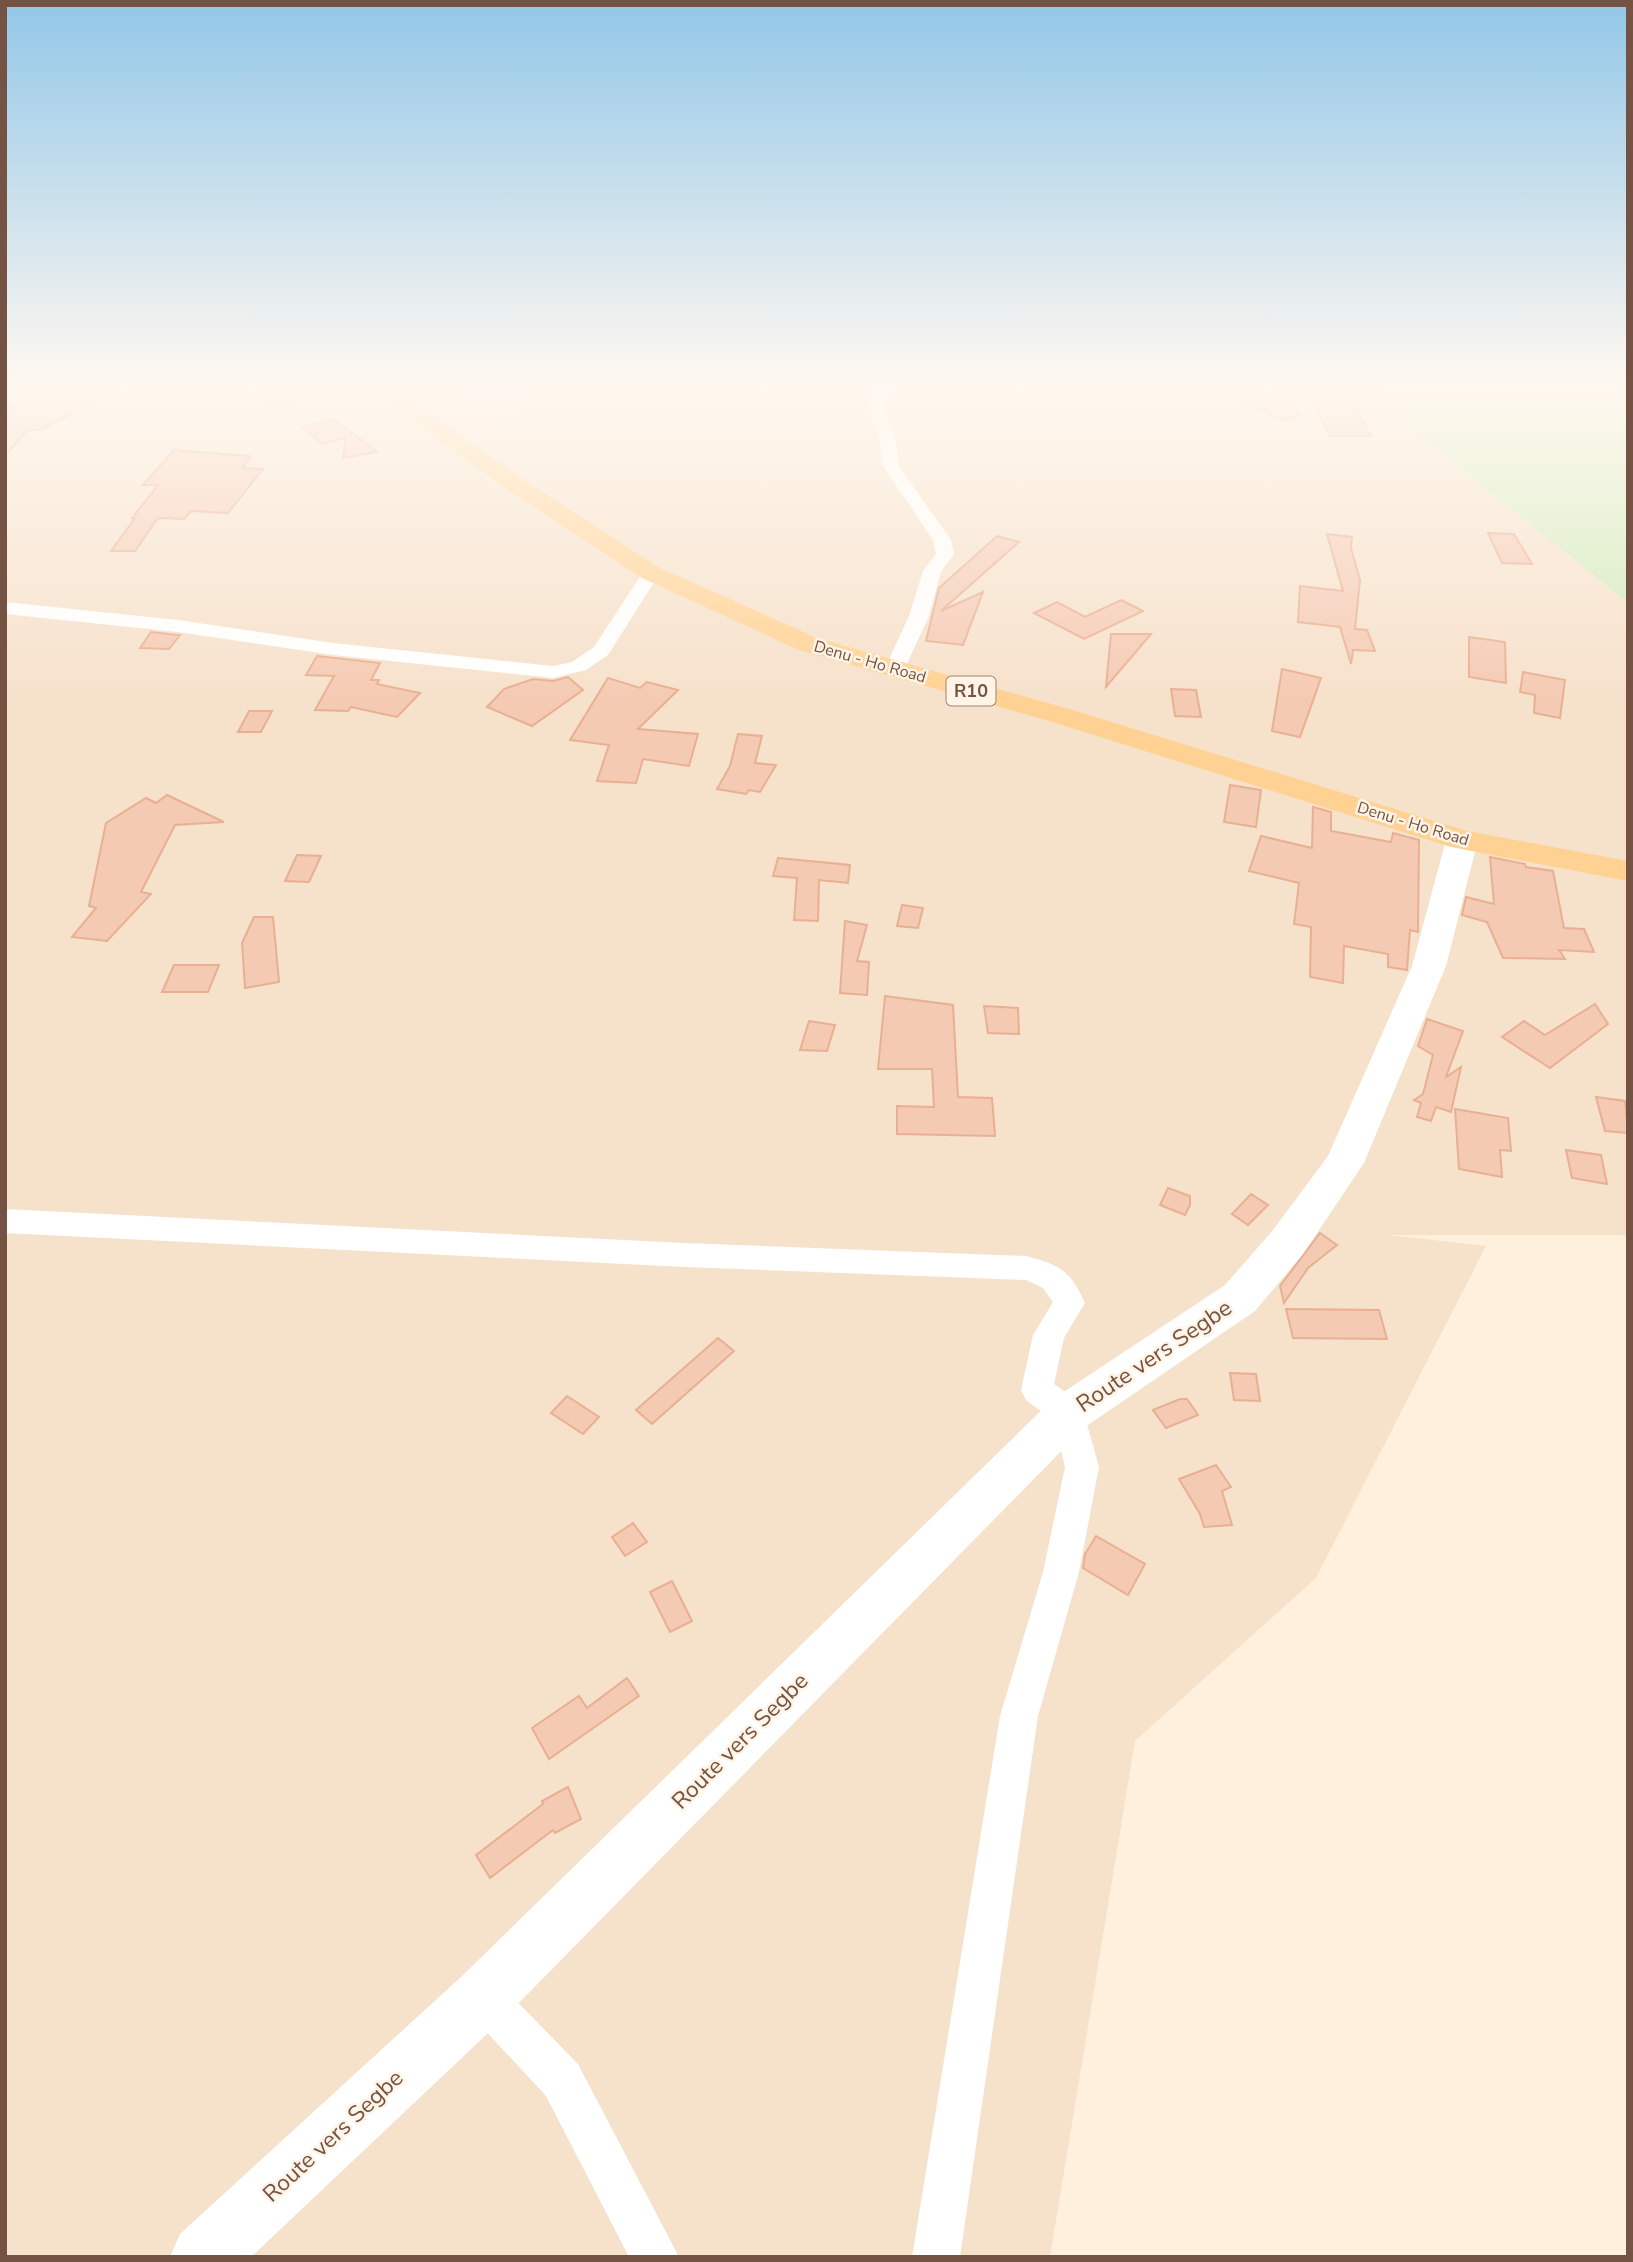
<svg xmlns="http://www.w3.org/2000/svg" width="1633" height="2262" font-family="'Nunito Sans',sans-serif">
<rect width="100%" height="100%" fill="#fef0dd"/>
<!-- residential -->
<path fill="#f6e1cb" d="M 5,382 L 1380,382 L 1423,438 L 1628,603 L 1628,1235 L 1388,1235 L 1486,1246 L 1316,1578 L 1135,1741 L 1050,2257 L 5,2257 Z"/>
<!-- commercial -->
<path fill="#ffdcd0" d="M 480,382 L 501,382 L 534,402 L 463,438 L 415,408 Z"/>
<!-- green -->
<path fill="#d1ecbc" d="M 1380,382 L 1628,382 L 1628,603 L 1423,438 Z"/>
<!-- building -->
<g fill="#f5cab3" stroke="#e9af92" stroke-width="2">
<path d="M 45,382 L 132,382 L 41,430 L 28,430 L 5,455 L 5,410 Z"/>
<path d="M 284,382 L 314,382 L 290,405 L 255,400 Z"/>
<path d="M 1289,400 L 1300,415 L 1284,421 L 1242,401 Z"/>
<path d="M 1352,401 L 1371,436 L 1330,436 L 1313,402 Z"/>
<path d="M 333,419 L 355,435 L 377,452 L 343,458 L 346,438 L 322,444 L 302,427 Z"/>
<path d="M 174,450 L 250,456 L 243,468 L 263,469 L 228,513 L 191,511 L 184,519 L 158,518 L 135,551 L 111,551 L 135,518 L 132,518 L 158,485 L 143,485 Z"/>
<path d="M 1488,533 L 1514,534 L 1532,564 L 1502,563 Z"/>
<path d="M 1327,534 L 1352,537 L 1351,548 L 1360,580 L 1355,629 L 1367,630 L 1375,651 L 1353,650 L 1351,664 L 1340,627 L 1298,622 L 1300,586 L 1343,591 Z"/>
<path d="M 997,536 L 1019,542 L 941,611 L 983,592 L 963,645 L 926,641 L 939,588 Z"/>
<path d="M 1121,600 L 1143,611 L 1084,639 L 1034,613 L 1057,602 L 1085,617 Z"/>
<path d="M 151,632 L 178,635 L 180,635 L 169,649 L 140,648 Z"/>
<path d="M 1111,634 L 1151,634 L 1106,687 Z"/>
<path d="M 1469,637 L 1505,642 L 1506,683 L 1469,677 Z"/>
<path d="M 317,656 L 380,663 L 371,680 L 379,680 L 377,684 L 420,693 L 397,717 L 351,707 L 348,711 L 315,710 L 334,676 L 306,675 Z"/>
<path d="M 1282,669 L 1321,678 L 1300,737 L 1272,731 Z"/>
<path d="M 1523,672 L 1565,680 L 1560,718 L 1534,713 L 1535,695 L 1520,692 Z"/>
<path d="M 568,677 L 583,690 L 532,726 L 487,707 L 504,689 L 533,679 L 553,681 Z"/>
<path d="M 608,678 L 640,688 L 647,682 L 678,690 L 638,729 L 698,734 L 689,766 L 643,759 L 636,783 L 597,781 L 609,745 L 570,740 Z"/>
<path d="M 1171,689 L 1196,690 L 1201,717 L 1175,716 Z"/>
<path d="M 249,711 L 272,711 L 261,732 L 238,732 Z"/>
<path d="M 738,734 L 762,736 L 755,763 L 776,765 L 760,792 L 749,790 L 746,794 L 717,789 L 730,766 Z"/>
<path d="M 1230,785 L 1261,790 L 1256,827 L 1224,822 Z"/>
<path d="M 167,795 L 224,822 L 175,825 L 141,892 L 151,894 L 107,941 L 72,937 L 96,908 L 89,906 L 106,823 L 146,798 L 156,803 Z"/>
<path d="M 1313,807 L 1331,812 L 1331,831 L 1391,842 L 1393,833 L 1419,840 L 1418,932 L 1410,930 L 1407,970 L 1388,967 L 1388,954 L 1344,946 L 1343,983 L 1310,977 L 1311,927 L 1294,924 L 1299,883 L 1249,871 L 1261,836 L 1312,848 Z"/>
<path d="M 297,855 L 321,856 L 309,882 L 285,881 Z"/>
<path d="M 1490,857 L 1525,864 L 1526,867 L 1553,871 L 1564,928 L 1584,929 L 1594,952 L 1559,950 L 1565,959 L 1503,958 L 1487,922 L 1462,915 L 1466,897 L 1494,904 Z"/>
<path d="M 778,858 L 850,865 L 848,883 L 819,880 L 818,921 L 794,920 L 797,878 L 773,876 Z"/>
<path d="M 902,905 L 923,908 L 918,928 L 897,926 Z"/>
<path d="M 254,917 L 273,917 L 279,982 L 245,988 L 242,943 Z"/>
<path d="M 845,921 L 867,925 L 857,961 L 869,962 L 867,995 L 840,993 Z"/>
<path d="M 174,965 L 219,965 L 208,992 L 162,992 Z"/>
<path d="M 885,996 L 953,1005 L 958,1097 L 992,1098 L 995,1136 L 897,1134 L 897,1106 L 934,1107 L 932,1069 L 878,1069 Z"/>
<path d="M 1595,1004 L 1608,1024 L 1550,1068 L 1502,1037 L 1524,1021 L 1545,1035 Z"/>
<path d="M 984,1006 L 1018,1008 L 1019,1034 L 988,1033 Z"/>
<path d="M 1427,1019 L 1463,1031 L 1446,1077 L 1461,1067 L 1451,1112 L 1436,1107 L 1431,1121 L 1417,1117 L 1421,1103 L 1414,1100 L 1423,1094 L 1433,1055 L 1418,1046 Z"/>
<path d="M 809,1021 L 835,1025 L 827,1051 L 800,1050 Z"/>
<path d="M 1596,1097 L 1625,1101 L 1628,1133 L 1605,1131 Z"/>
<path d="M 1455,1109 L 1508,1118 L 1511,1151 L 1500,1150 L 1502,1177 L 1459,1169 Z"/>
<path d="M 1566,1150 L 1601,1155 L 1607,1184 L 1572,1178 Z"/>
<path d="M 1168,1188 L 1190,1196 L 1190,1205 L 1185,1215 L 1160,1205 Z"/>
<path d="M 1251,1194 L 1268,1205 L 1248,1225 L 1232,1214 Z"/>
<path d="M 1320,1233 L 1337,1245 L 1308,1268 L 1284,1303 L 1280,1286 Z"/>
<path d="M 1286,1309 L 1379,1310 L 1387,1339 L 1293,1338 Z"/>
<path d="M 718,1338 L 734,1351 L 652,1424 L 636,1410 Z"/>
<path d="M 1230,1373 L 1256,1374 L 1260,1401 L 1234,1400 Z"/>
<path d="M 567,1396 L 599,1417 L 583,1434 L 551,1413 Z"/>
<path d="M 1180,1399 L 1187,1399 L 1198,1415 L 1166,1428 L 1153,1410 Z"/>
<path d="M 1216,1465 L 1231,1487 L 1222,1491 L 1232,1525 L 1204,1527 L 1200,1514 L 1179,1479 Z"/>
<path d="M 633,1523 L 647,1542 L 625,1556 L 612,1537 Z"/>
<path d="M 1096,1536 L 1145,1564 L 1128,1595 L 1083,1568 L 1085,1554 Z"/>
<path d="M 672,1581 L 692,1621 L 670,1632 L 650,1592 Z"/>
<path d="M 627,1678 L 639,1696 L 549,1759 L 532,1728 L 579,1696 L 587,1708 Z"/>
<path d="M 568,1787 L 581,1819 L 555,1833 L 553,1830 L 490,1878 L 476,1855 L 543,1804 L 542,1801 Z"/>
</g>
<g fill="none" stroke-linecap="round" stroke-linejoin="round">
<!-- minor -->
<g fill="#fff" fill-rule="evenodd">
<path d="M 876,382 L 891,382 L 885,409 L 896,442 L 899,466 L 951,540 L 954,554 L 941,572 L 929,616 L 904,670 L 901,674 L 887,674 L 884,670 L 909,616 L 923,571 L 936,554 L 933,540 L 883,466 L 880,442 L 869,409 Z"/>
<path d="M 651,568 L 660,573 L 608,655 L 586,670 L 553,678 L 333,655 L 178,632 L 5,614 L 5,602 L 178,620 L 333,643 L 553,666 L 572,662 L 594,647 L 645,569 Z"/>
<path d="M 5,1209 L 685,1243 L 1026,1256 C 1060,1265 1070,1270 1085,1303 L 1064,1338 L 1054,1384 L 1081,1403 L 1099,1467 L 1079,1572 L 1038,1716 L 960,2257 L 912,2257 L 1000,1716 L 1043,1572 L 1065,1467 L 1054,1421 L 1026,1400 L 1021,1390 L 1033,1335 L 1053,1302 L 1043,1288 L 1026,1280 L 685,1267 L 5,1233 Z"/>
<path d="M 483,1975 L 498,1982 L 578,2064 L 679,2257 L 629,2257 L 546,2096 L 468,2012 L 461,1997 L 468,1982 Z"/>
</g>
<!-- secondary -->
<path fill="#fff" fill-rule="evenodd" d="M 1462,830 L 1473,833 L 1478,840 L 1446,966 L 1364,1163 L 1303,1254 L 1255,1311 L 1085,1427 L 504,2018 L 251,2257 L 170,2257 L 180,2234 L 462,1976 L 1053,1399 L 1225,1285 L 1273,1230 L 1328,1156 L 1412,966 L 1446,840 L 1451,833 Z"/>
<!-- primary -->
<path fill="#ffd293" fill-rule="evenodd" d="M 359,382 L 383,382 L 521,478 L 660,568 L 817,638 L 1069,709 L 1467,831 L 1628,861 L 1628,881 L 1451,847 L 1049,721 L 799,650 L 642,578 L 505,488 Z"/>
</g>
<!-- sky -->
<linearGradient id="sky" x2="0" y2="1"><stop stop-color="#92c7e8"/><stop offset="0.55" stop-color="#fff8f0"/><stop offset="1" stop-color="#fff8f0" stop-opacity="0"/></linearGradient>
<rect width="1633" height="699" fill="url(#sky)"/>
<g text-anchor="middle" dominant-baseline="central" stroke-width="5" stroke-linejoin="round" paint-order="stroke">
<!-- far-street labels -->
<g font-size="16" fill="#755344" stroke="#fff4e5">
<text transform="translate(870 662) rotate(16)">Denu - Ho Road</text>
<text transform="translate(1413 824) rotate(17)">Denu - Ho Road</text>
</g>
<!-- shield labels -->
<rect fill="#fff4e5" stroke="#9e8374" stroke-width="2" x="946.5" y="676.5" width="49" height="29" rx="5"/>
<g font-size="18" font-weight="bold" fill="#755344">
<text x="971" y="691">R10</text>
</g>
<!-- near-street labels -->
<g font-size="23" fill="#755344" stroke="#fff4e5">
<text transform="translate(1154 1356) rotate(-34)">Route vers Segbe</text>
<text transform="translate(740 1741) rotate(-45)">Route vers Segbe</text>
<text transform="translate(333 2136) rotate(-43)">Route vers Segbe</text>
</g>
</g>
<!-- border -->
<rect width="1633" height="2262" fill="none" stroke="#755344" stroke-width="14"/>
</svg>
